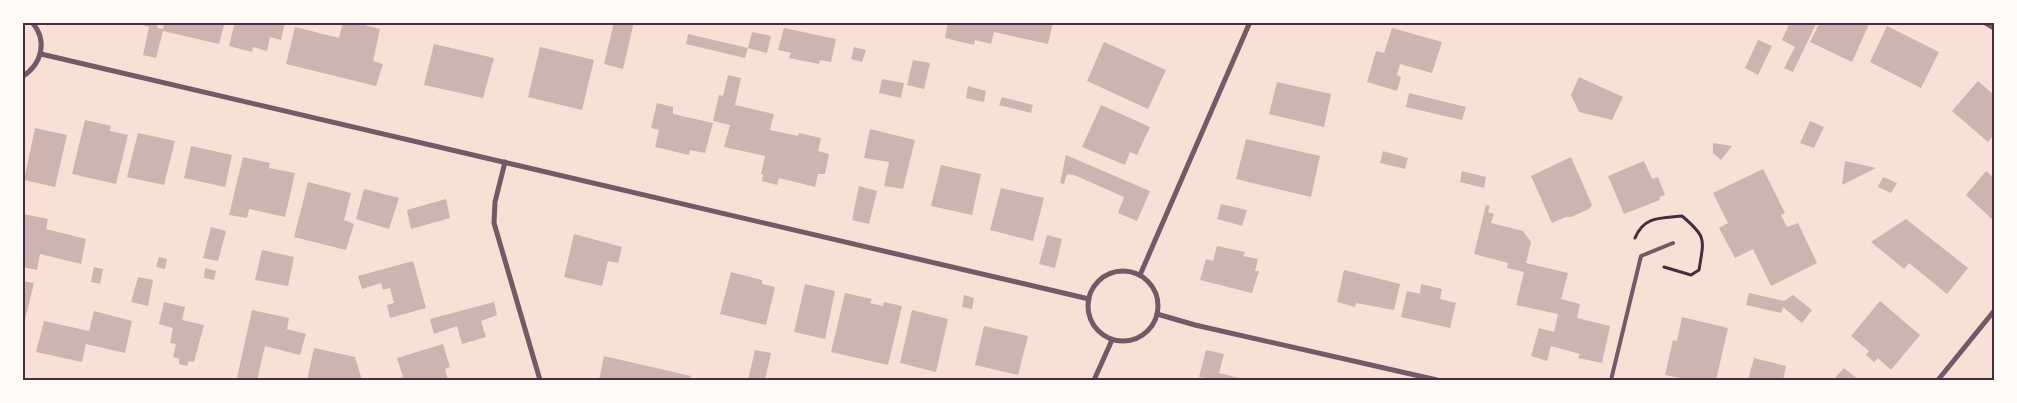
<svg xmlns="http://www.w3.org/2000/svg" width="2017" height="403" font-family="'Golos Text',sans-serif">
<rect width="100%" height="100%" fill="#f7e1d7"/>
<!-- building -->
<g fill="#ccb4b1">
<path d="M 159,22 L 157,28 L 163,29 L 164,22 L 225,22 L 219,44 L 163,31 L 156,58 L 143,55 L 149,27 L 134,22 Z"/>
<path d="M 235,22 L 285,22 L 281,40 L 270,37 L 267,51 L 253,47 L 252,52 L 229,46 Z"/>
<path d="M 343,22 L 353,22 L 380,29 L 373,61 L 383,64 L 376,86 L 286,64 L 295,27 L 339,38 Z"/>
<path d="M 614,22 L 634,22 L 623,69 L 604,64 Z"/>
<path d="M 948,22 L 1053,22 L 1048,44 L 994,32 L 991,44 L 975,40 L 974,45 L 945,38 Z"/>
<path d="M 1790,22 L 1817,22 L 1793,72 L 1784,68 L 1795,47 L 1782,40 Z"/>
<path d="M 1820,22 L 1870,22 L 1852,62 L 1810,42 Z"/>
<path d="M 1887,26 L 1939,52 L 1921,88 L 1870,62 Z"/>
<path d="M 784,28 L 836,39 L 831,62 L 820,60 L 819,64 L 789,58 L 791,53 L 778,50 Z"/>
<path d="M 1392,28 L 1442,42 L 1432,73 L 1400,64 L 1397,75 L 1401,77 L 1397,91 L 1367,82 L 1376,51 L 1384,53 Z"/>
<path d="M 752,32 L 771,36 L 767,53 L 748,48 L 745,58 L 686,44 L 688,34 L 748,48 Z"/>
<path d="M 1758,40 L 1772,46 L 1758,75 L 1745,68 Z"/>
<path d="M 1104,42 L 1166,70 L 1148,109 L 1087,81 Z"/>
<path d="M 434,44 L 494,58 L 483,98 L 424,85 Z"/>
<path d="M 540,47 L 594,60 L 582,110 L 528,97 Z"/>
<path d="M 854,47 L 866,50 L 862,62 L 851,59 Z"/>
<path d="M 913,60 L 930,63 L 924,89 L 907,85 Z"/>
<path d="M 728,75 L 741,78 L 735,105 L 774,114 L 770,130 L 798,136 L 799,133 L 821,138 L 818,151 L 829,154 L 825,174 L 818,174 L 815,187 L 779,178 L 777,185 L 762,181 L 763,174 L 761,174 L 765,156 L 724,147 L 730,125 L 713,121 L 719,95 L 723,96 Z"/>
<path d="M 1579,77 L 1623,97 L 1612,120 L 1579,112 L 1571,95 Z"/>
<path d="M 882,79 L 904,83 L 901,98 L 879,93 Z"/>
<path d="M 1978,81 L 1994,95 L 1994,134 L 1988,142 L 1952,111 Z"/>
<path d="M 1277,82 L 1331,94 L 1324,127 L 1269,114 Z"/>
<path d="M 968,86 L 986,91 L 984,102 L 966,98 Z"/>
<path d="M 1409,93 L 1466,107 L 1462,120 L 1406,107 Z"/>
<path d="M 1002,97 L 1033,105 L 1031,113 L 999,105 Z"/>
<path d="M 657,103 L 673,107 L 673,114 L 713,123 L 705,153 L 690,150 L 689,155 L 655,147 L 659,130 L 651,128 Z"/>
<path d="M 1101,105 L 1150,127 L 1137,155 L 1130,152 L 1125,165 L 1082,147 Z"/>
<path d="M 85,120 L 111,126 L 110,131 L 128,135 L 116,184 L 72,174 Z"/>
<path d="M 1810,121 L 1824,127 L 1814,148 L 1800,143 Z"/>
<path d="M 35,128 L 67,135 L 55,187 L 24,180 Z"/>
<path d="M 870,129 L 915,140 L 903,189 L 884,186 L 889,162 L 864,158 Z"/>
<path d="M 138,133 L 175,141 L 164,185 L 127,177 Z"/>
<path d="M 1246,139 L 1320,156 L 1311,197 L 1236,179 Z"/>
<path d="M 1713,143 L 1732,146 L 1721,160 L 1713,153 Z"/>
<path d="M 191,146 L 232,155 L 225,187 L 184,178 Z"/>
<path d="M 1383,151 L 1408,158 L 1405,169 L 1380,163 Z"/>
<path d="M 1066,155 L 1150,191 L 1137,221 L 1118,213 L 1124,197 L 1074,175 L 1067,174 L 1064,184 L 1060,183 Z"/>
<path d="M 243,157 L 270,163 L 269,168 L 295,173 L 285,217 L 249,209 L 247,218 L 229,215 Z"/>
<path d="M 1571,157 L 1592,205 L 1589,209 L 1571,217 L 1566,217 L 1552,223 L 1531,176 Z"/>
<path d="M 1644,161 L 1652,179 L 1658,177 L 1665,195 L 1659,197 L 1660,200 L 1624,214 L 1608,176 Z"/>
<path d="M 1845,161 L 1876,168 L 1842,185 Z"/>
<path d="M 941,165 L 981,174 L 972,215 L 931,206 Z"/>
<path d="M 1763,169 L 1785,213 L 1781,215 L 1787,227 L 1798,223 L 1817,263 L 1771,286 L 1753,249 L 1735,258 L 1719,228 L 1728,223 L 1713,193 Z"/>
<path d="M 1462,171 L 1486,177 L 1484,188 L 1460,182 Z"/>
<path d="M 1986,171 L 1994,178 L 1994,221 L 1966,195 Z"/>
<path d="M 1883,177 L 1897,183 L 1891,193 L 1878,187 Z"/>
<path d="M 308,182 L 351,193 L 344,220 L 354,224 L 346,250 L 294,237 Z"/>
<path d="M 859,186 L 877,191 L 869,224 L 852,220 Z"/>
<path d="M 1001,188 L 1044,198 L 1033,241 L 990,230 Z"/>
<path d="M 364,189 L 399,198 L 389,229 L 356,219 Z"/>
<path d="M 446,199 L 450,218 L 411,229 L 407,210 Z"/>
<path d="M 1221,204 L 1247,210 L 1242,226 L 1217,219 Z"/>
<path d="M 1486,205 L 1490,206 L 1488,212 L 1494,214 L 1491,223 L 1523,231 L 1531,242 L 1526,263 L 1568,273 L 1561,299 L 1580,304 L 1577,318 L 1610,326 L 1602,363 L 1578,358 L 1580,354 L 1551,346 L 1547,361 L 1531,356 L 1539,328 L 1554,332 L 1558,314 L 1516,305 L 1524,272 L 1507,268 L 1508,263 L 1474,254 Z"/>
<path d="M 24,214 L 48,219 L 46,229 L 86,239 L 81,264 L 40,254 L 37,270 L 22,267 Z"/>
<path d="M 1906,219 L 1968,268 L 1947,294 L 1909,263 L 1904,269 L 1871,242 Z"/>
<path d="M 211,227 L 226,231 L 218,261 L 203,258 Z"/>
<path d="M 574,234 L 622,247 L 618,263 L 608,261 L 602,286 L 564,277 Z"/>
<path d="M 1047,235 L 1062,239 L 1055,268 L 1039,264 Z"/>
<path d="M 1217,246 L 1245,252 L 1243,256 L 1258,259 L 1255,271 L 1259,271 L 1252,293 L 1200,280 L 1206,259 L 1213,261 Z"/>
<path d="M 262,250 L 294,257 L 288,286 L 255,280 Z"/>
<path d="M 159,257 L 167,259 L 165,269 L 156,267 Z"/>
<path d="M 413,261 L 426,308 L 390,318 L 387,305 L 394,303 L 390,288 L 383,290 L 381,283 L 362,289 L 358,276 Z"/>
<path d="M 94,267 L 103,269 L 100,284 L 91,282 Z"/>
<path d="M 205,268 L 216,271 L 214,280 L 204,278 Z"/>
<path d="M 1344,270 L 1400,284 L 1394,310 L 1356,303 L 1355,307 L 1337,302 Z"/>
<path d="M 731,272 L 762,280 L 762,284 L 775,287 L 766,325 L 720,314 Z"/>
<path d="M 138,277 L 153,280 L 148,306 L 131,302 Z"/>
<path d="M 22,281 L 34,283 L 23,328 L 22,328 Z"/>
<path d="M 805,284 L 835,291 L 825,339 L 794,332 Z"/>
<path d="M 1421,284 L 1442,289 L 1440,299 L 1456,303 L 1450,328 L 1401,317 L 1407,291 L 1420,294 Z"/>
<path d="M 845,293 L 872,299 L 870,303 L 883,306 L 884,302 L 902,306 L 888,365 L 831,352 Z"/>
<path d="M 1749,293 L 1784,301 L 1793,295 L 1812,310 L 1802,323 L 1783,307 L 1781,313 L 1746,305 Z"/>
<path d="M 964,295 L 974,298 L 972,309 L 962,307 Z"/>
<path d="M 1880,301 L 1920,335 L 1891,370 L 1878,358 L 1874,362 L 1866,355 L 1869,351 L 1851,336 Z"/>
<path d="M 164,302 L 185,307 L 182,320 L 204,325 L 194,362 L 189,361 L 187,366 L 179,364 L 179,359 L 173,357 L 176,344 L 170,343 L 173,328 L 159,324 Z"/>
<path d="M 494,302 L 497,315 L 481,321 L 486,337 L 462,344 L 457,326 L 434,334 L 430,319 Z"/>
<path d="M 252,310 L 289,318 L 287,329 L 306,334 L 300,355 L 265,346 L 257,380 L 248,380 L 237,378 Z"/>
<path d="M 912,310 L 948,319 L 936,372 L 900,363 Z"/>
<path d="M 94,311 L 132,321 L 125,353 L 86,344 L 82,362 L 36,352 L 44,321 L 89,331 Z"/>
<path d="M 1682,317 L 1728,328 L 1716,380 L 1690,380 L 1665,375 L 1673,340 L 1677,341 Z"/>
<path d="M 984,326 L 1028,336 L 1018,375 L 975,365 Z"/>
<path d="M 443,344 L 450,367 L 445,369 L 448,380 L 392,380 L 403,377 L 397,358 Z"/>
<path d="M 314,348 L 355,357 L 362,380 L 307,380 Z"/>
<path d="M 755,350 L 771,353 L 765,380 L 748,380 Z"/>
<path d="M 1206,350 L 1224,354 L 1219,373 L 1247,380 L 1217,380 L 1199,377 Z"/>
<path d="M 604,356 L 691,376 L 690,380 L 599,380 Z"/>
<path d="M 1754,358 L 1786,366 L 1783,380 L 1748,380 Z"/>
<path d="M 1844,368 L 1859,380 L 1833,380 Z"/>
</g>
<g fill="none" stroke-linecap="round" stroke-linejoin="round">
<!-- path -->
<path stroke="#4a2c40" stroke-width="3" d="M 1635,238 C 1644,216 1661,218 1682,216 C 1707,237 1704,239 1699,270 L 1691,275 L 1664,267"/>
<!-- service -->
<path stroke="#755966" stroke-width="4" d="M 1611,380 L 1641,256 L 1673,243"/>
<!-- minor -->
<g stroke="#755966" stroke-width="5">
<path d="M 1984,22 L 1994,28"/>
<path d="M 41,54 L 1089,299"/>
<path d="M 22,77 C 42,64 48,41 32,22"/>
<path d="M 505,162 L 495,202 L 494,223 L 540,380"/>
<circle cx="1123" cy="306" r="35"/>
<path d="M 1140,275 L 1250,22"/>
<path d="M 1157,314 L 1195,325 L 1437,380"/>
<path d="M 1094,380 L 1112,340"/>
<path d="M 1938,380 L 1994,311"/>
</g>
</g>
<!-- border -->
<rect width="2017" height="403" fill="none" stroke="#fffaf5" stroke-width="48"/>
<rect x="24" y="24" width="1969" height="355" fill="none" stroke="#4a2c40" stroke-width="2"/>
</svg>
